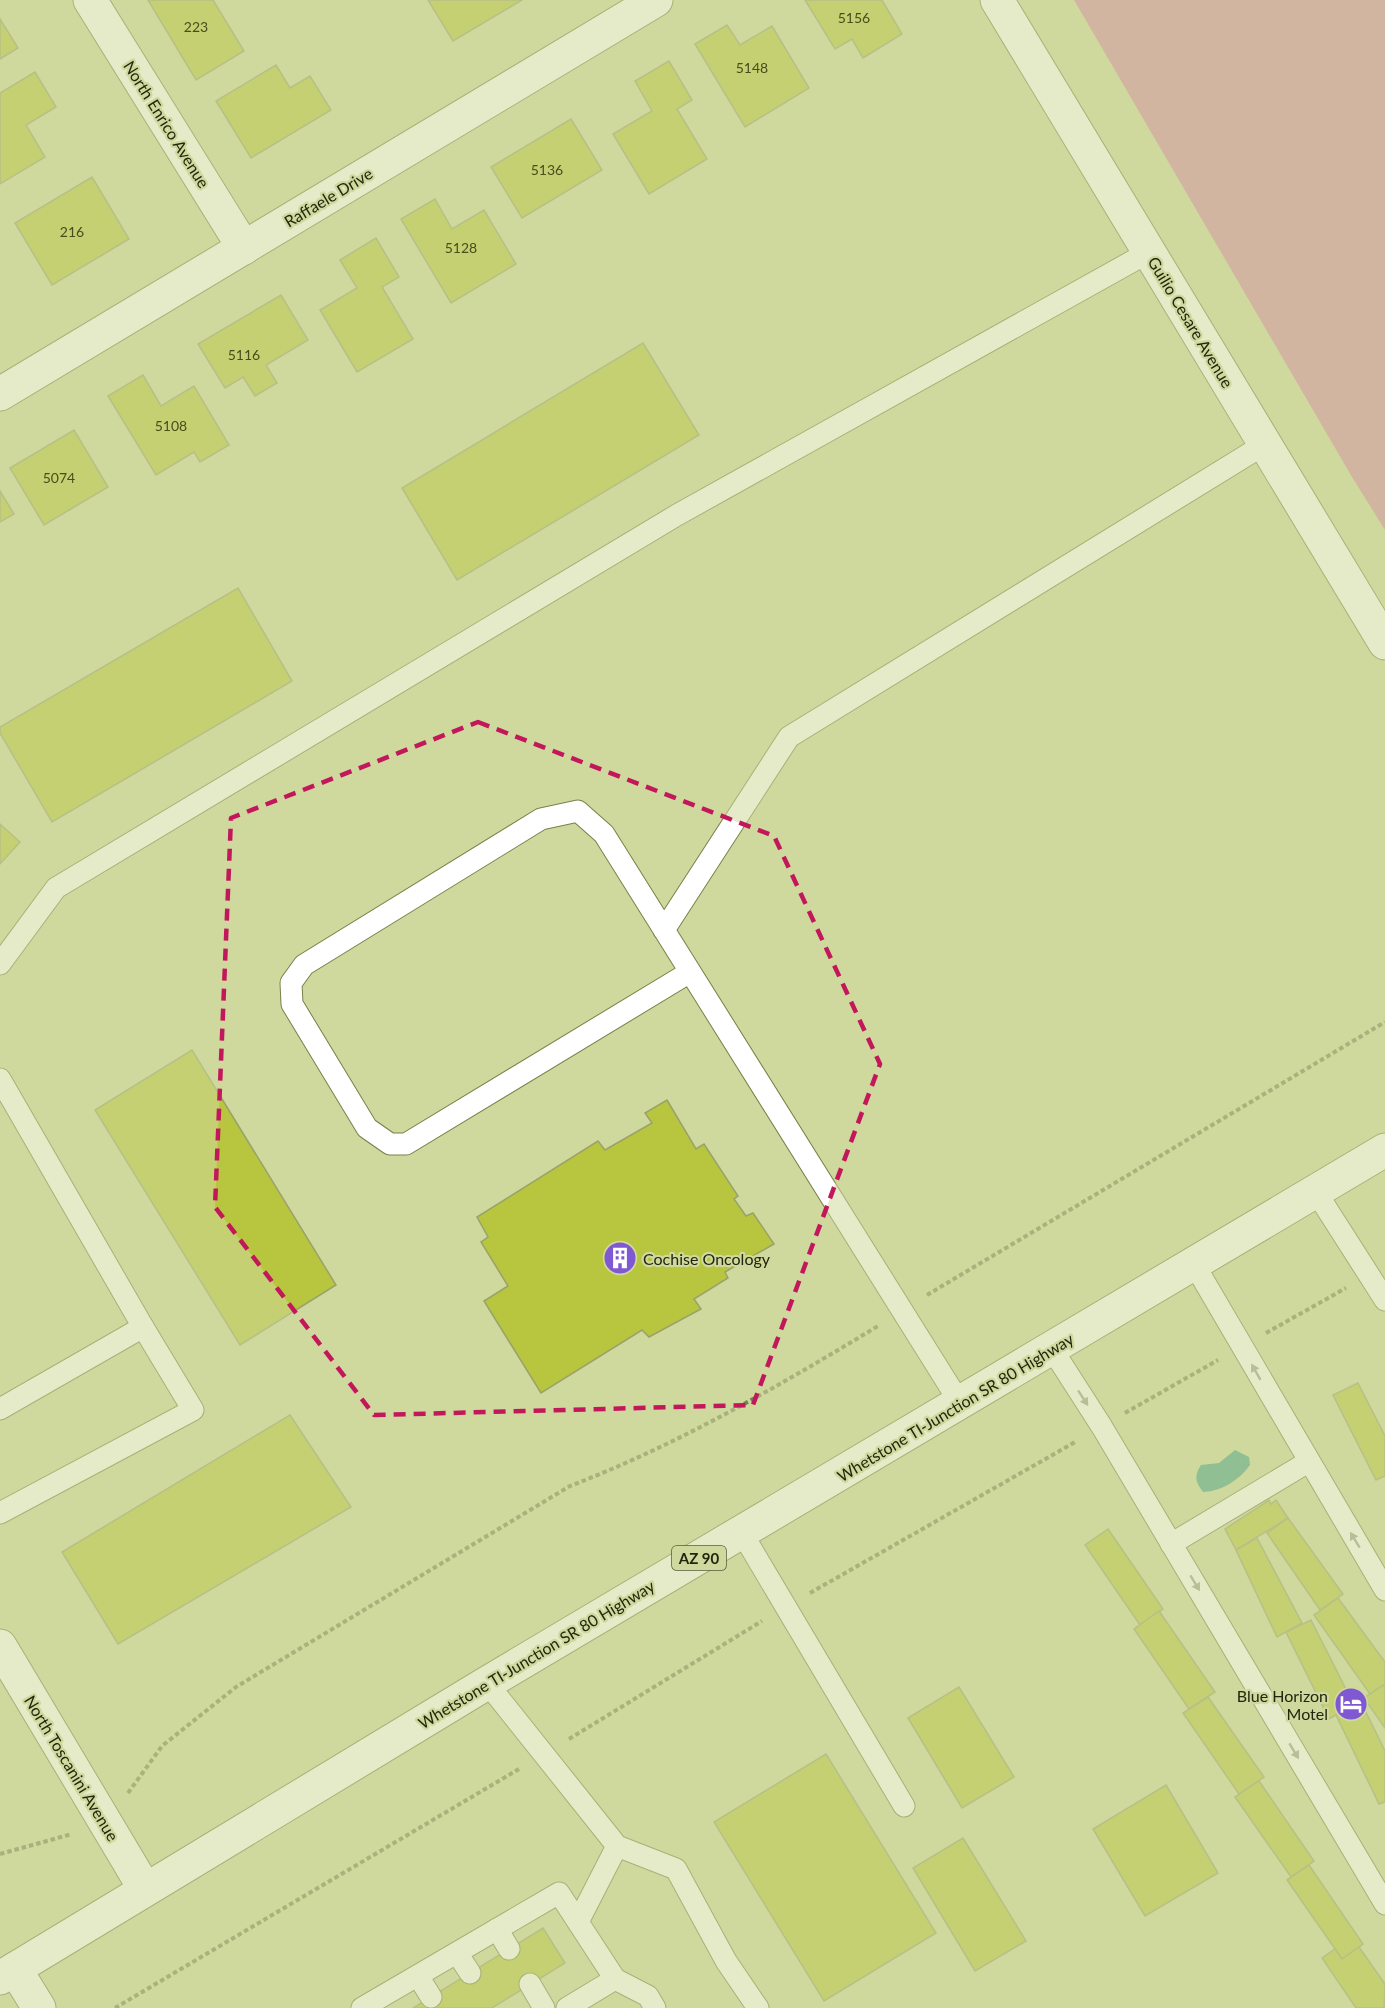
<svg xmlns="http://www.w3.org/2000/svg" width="1385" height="2008" font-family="Lato,sans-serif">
<rect width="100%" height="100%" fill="#cfd89d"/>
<!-- green -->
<path fill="#d489a6" d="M 1074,0 L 1385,0 L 1385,530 L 1352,477 Z"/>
<!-- water -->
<path fill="#44a08a" d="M 1235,1450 L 1249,1457 L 1250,1465 C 1239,1480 1223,1491 1203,1492 C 1195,1481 1194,1476 1201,1465 L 1219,1463 Z"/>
<!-- building -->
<g fill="#b7c53f" stroke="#9aa269" stroke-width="1.5">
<path d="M 148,0 L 213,0 L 244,51 L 196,80 Z"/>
<path d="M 428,0 L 522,0 L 453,41 Z"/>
<path d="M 805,0 L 882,0 L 902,34 L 863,58 L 852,39 L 835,49 Z"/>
<path d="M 0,19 L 18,48 L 0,59 Z"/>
<path d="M 727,25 L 740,45 L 772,26 L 809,88 L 745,127 L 695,44 Z"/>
<path d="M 669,61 L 692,100 L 677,109 L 707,159 L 649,194 L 613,134 L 652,111 L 635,81 Z"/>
<path d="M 276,65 L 290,88 L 310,76 L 331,110 L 251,158 L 216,101 Z"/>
<path d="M 35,72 L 56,107 L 26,125 L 45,157 L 0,184 L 0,93 Z"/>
<path d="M 571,119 L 602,170 L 522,218 L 491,167 Z"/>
<path d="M 92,177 L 129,239 L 52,285 L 15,223 Z"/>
<path d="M 435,199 L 452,229 L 484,210 L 516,264 L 451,303 L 401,219 Z"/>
<path d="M 376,238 L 399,277 L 382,287 L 413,339 L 357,372 L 320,310 L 357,288 L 340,260 Z"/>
<path d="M 281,295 L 308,340 L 266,365 L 277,383 L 255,396 L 243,377 L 225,388 L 198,344 Z"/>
<path d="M 643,343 L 699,435 L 457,580 L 402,488 Z"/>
<path d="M 143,375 L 161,406 L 194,386 L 229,445 L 200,462 L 194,452 L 156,475 L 108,396 Z"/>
<path d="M 74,430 L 108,487 L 44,525 L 10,468 Z"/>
<path d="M 0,491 L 14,514 L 0,522 Z"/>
<path d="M 238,588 L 292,681 L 52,822 L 0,733 L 0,727 Z"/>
<path d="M 0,824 L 20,842 L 0,864 Z"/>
<path d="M 192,1050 L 336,1285 L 240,1345 L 95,1110 Z"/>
<path d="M 667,1100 L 696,1149 L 704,1144 L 738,1196 L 734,1199 L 746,1216 L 753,1213 L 774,1244 L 725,1272 L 728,1278 L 694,1299 L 701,1309 L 649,1337 L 642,1330 L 541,1393 L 484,1301 L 508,1286 L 481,1242 L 488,1237 L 477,1217 L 598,1141 L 605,1150 L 652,1123 L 645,1113 Z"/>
<path d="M 1358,1383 L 1385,1436 L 1385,1476 L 1376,1480 L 1333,1395 Z"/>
<path d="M 290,1415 L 351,1507 L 118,1644 L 62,1552 Z"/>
<path d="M 1269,1500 L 1271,1504 L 1276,1500 L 1288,1518 L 1236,1550 L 1225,1529 Z"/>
<path d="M 1288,1518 L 1343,1594 L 1320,1610 L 1267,1533 Z"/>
<path d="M 1108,1529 L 1163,1609 L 1140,1625 L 1085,1545 Z"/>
<path d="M 1257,1538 L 1302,1623 L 1277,1637 L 1236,1550 Z"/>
<path d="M 1338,1598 L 1385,1662 L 1385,1684 L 1370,1694 L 1314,1615 Z"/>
<path d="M 1159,1611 L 1215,1692 L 1189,1709 L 1134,1629 Z"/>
<path d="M 1311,1620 L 1354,1705 L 1329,1719 L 1286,1632 Z"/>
<path d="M 1385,1684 L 1385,1728 L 1364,1698 Z"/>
<path d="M 959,1687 L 1014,1777 L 962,1808 L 908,1718 Z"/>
<path d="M 1208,1697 L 1264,1777 L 1239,1794 L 1183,1713 Z"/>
<path d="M 1361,1702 L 1385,1751 L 1385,1802 L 1379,1804 L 1336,1715 Z"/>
<path d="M 826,1754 L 936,1933 L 824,2001 L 714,1822 Z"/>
<path d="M 1259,1781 L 1314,1861 L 1291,1877 L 1235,1797 Z"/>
<path d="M 1166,1785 L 1218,1873 L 1145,1916 L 1093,1829 Z"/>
<path d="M 963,1838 L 1026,1941 L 975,1971 L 913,1868 Z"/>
<path d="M 1309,1865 L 1363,1944 L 1342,1959 L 1287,1880 Z"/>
<path d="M 543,1928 L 565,1963 L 492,2008 L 413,2008 Z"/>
<path d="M 1359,1947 L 1385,1984 L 1384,2008 L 1356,2008 L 1322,1958 L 1335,1949 L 1342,1959 Z"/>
</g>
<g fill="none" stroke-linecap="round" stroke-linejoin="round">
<!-- service casing -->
<g stroke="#798048" stroke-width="23">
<g id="service">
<path d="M 664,930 L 789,737 L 1265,444"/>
<path d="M 0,964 L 56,888 L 677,515 L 1149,252"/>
<path d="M 690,972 L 406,1144 L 390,1144 L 367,1128 L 292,1004 L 291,983 L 304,965 L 541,819 L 578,811 L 604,834 L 960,1403"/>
<path d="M 0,1079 L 143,1327"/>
<path d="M 1316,1192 L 1385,1300"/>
<path d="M 1194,1264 L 1385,1590"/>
<path d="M 1052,1349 L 1102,1427 L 1385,1904"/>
<path d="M 0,1409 L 143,1327 L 193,1410 L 0,1513"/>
<path d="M 742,1533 L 904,1806"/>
<path d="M 1171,1544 L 1308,1462"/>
<path d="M 487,1683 L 617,1846 L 676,1869 L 726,1961 L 758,2008"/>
<path d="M 578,1922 L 617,1846"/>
<path d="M 497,1929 L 509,1949"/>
<path d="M 457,1953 L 470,1973"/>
<path d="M 418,1976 L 431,1997"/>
<path d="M 615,1979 L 648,1996 L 655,2008"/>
<path d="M 530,1984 L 544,2008"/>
<path d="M 362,2008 L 559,1893 L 615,1979 L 567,2008"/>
</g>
</g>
<!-- minor casing -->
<g stroke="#798048" stroke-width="35">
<g id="minor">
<path d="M 90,0 L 244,248"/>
<path d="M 0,394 L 656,0"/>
<path d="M 0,1646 L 145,1889"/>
<path d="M 15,1969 L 39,2008"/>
</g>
</g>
<!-- tertiary casing -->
<g stroke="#798048" stroke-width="35">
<path id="tertiary" d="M 997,0 L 1385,643"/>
</g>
<!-- trunk casing -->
<g stroke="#798048" stroke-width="35">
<path id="trunk" d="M 0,1978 L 487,1683 L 1385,1150"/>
</g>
<!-- path -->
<g stroke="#7a8057" stroke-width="4" stroke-dasharray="4.5 3" stroke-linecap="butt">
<path d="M 927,1295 L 1385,1022"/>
<path d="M 1266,1333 L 1346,1288"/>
<path d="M 1125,1413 L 1218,1360"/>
<path d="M 810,1593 L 1077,1441"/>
<path d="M 569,1739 L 762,1621"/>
<path d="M 128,1793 L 162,1746 L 236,1687 L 570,1486 C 677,1445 779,1386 878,1326"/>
<path d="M 0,1854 L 72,1834"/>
<path d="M 115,2008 L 519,1769"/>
</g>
<!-- service -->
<use href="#service" stroke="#fff" stroke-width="21"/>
<!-- minor -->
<use href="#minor" stroke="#fff" stroke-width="33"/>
<!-- tertiary -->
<use href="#tertiary" stroke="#fff" stroke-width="33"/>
<!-- trunk -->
<use href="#trunk" stroke="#fff" stroke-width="33"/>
</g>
<!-- one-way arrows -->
<defs><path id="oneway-solid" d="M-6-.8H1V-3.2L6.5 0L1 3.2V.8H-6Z" transform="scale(1.5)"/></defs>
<g fill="#9c9d93">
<use href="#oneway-solid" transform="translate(1256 1372) rotate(-120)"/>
<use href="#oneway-solid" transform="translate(1083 1398) rotate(57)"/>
<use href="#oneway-solid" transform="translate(1355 1540) rotate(-121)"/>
<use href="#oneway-solid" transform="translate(1195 1583) rotate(59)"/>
<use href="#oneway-solid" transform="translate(1294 1751) rotate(59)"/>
</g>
<!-- marked area -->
<path d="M0 0H1385V2008H0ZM 478,722 L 774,836 L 880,1064 L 753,1405 L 374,1415 L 215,1207 L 231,818 Z" fill="#cfd89d" fill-opacity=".55" fill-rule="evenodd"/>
<path fill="none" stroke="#c2185b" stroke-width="4.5" stroke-dasharray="12 8" stroke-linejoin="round" d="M 478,722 L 774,836 L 880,1064 L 753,1405 L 374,1415 L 215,1207 L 231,818 Z"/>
<!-- icons -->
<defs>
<g id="building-disc" transform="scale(1.725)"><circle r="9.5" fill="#8058d1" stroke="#cfd89d"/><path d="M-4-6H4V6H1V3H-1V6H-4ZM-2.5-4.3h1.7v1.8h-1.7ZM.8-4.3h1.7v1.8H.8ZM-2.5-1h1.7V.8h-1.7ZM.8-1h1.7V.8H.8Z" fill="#fff"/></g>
<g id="hotel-disc" transform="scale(1.725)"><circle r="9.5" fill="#8058d1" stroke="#cfd89d"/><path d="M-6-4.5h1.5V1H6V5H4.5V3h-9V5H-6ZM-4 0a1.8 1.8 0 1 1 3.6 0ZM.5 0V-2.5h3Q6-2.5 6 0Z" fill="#fff"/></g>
</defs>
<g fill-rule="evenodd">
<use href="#building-disc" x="620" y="1258"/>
<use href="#hotel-disc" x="1351" y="1704"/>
</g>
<g text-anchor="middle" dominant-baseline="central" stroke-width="4.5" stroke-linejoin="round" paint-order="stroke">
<!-- number labels -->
<g font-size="14" fill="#484e1b">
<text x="854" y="17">5156</text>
<text x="196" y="26">223</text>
<text x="752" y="67">5148</text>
<text x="547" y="169">5136</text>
<text x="72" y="231">216</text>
<text x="461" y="247">5128</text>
<text x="244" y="354">5116</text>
<text x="171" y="425">5108</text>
<text x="59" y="477">5074</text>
</g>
<!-- shield labels -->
<rect fill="#cfd89d" stroke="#575b3a" stroke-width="1.5" x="672" y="1546" width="54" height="24" rx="4.5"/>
<g font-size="15" font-weight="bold" fill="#23260f">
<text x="699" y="1558">AZ 90</text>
</g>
<!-- street labels -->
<g font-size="16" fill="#23260f" stroke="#cfd89d">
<text transform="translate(167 124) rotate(58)">North Enrico Avenue</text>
<text transform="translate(328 197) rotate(-31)">Raffaele Drive</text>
<text transform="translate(1191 322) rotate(59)">Guilio Cesare Avenue</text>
<text transform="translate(955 1407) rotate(-31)">Whetstone TI-Junction SR 80 Highway</text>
<text transform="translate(536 1654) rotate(-31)">Whetstone TI-Junction SR 80 Highway</text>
<text transform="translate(72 1768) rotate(59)">North Toscanini Avenue</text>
</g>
<!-- poi labels -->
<g font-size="16" fill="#23260f" stroke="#cfd89d" text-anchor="start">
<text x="643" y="1258">Cochise Oncology</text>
<text x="1328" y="1695" text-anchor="end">Blue Horizon<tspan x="1328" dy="18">Motel</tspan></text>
</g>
</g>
</svg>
